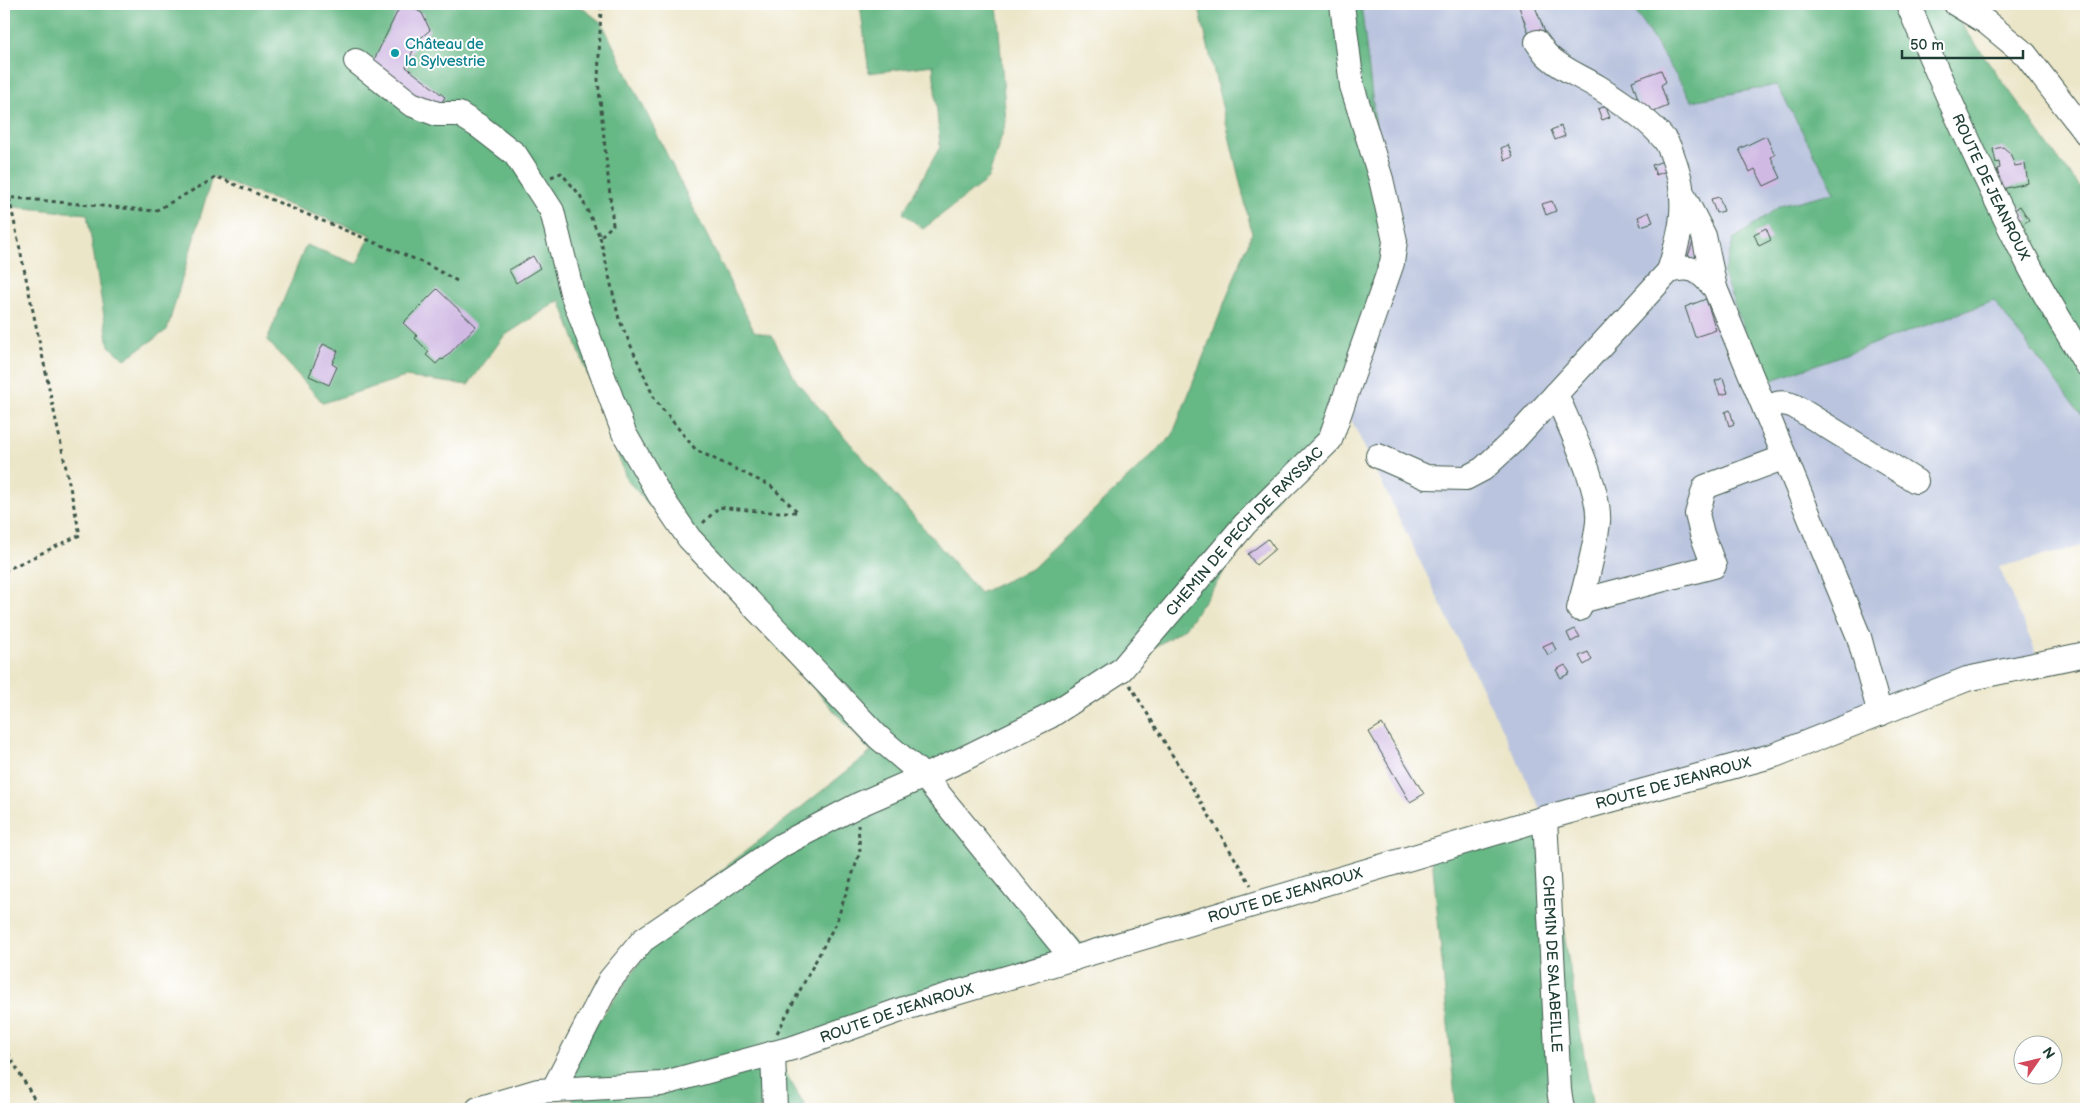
<svg xmlns="http://www.w3.org/2000/svg" width="2090" height="1113" font-family="'Balsamiq Sans',sans-serif">
<rect width="100%" height="100%" fill="#fff"/>
<filter id="ink" filterUnits="userSpaceOnUse"><feTurbulence type="fractalNoise" baseFrequency=".02" numOctaves="2"/><feDisplacementMap in="SourceGraphic" scale="10" xChannelSelector="R" yChannelSelector="G"/><feConvolveMatrix kernelMatrix="1 2 1 2 8 2 1 2 1" color-interpolation-filters="sRGB"/></filter>
<filter id="wash" filterUnits="userSpaceOnUse"><feTurbulence type="fractalNoise" baseFrequency=".0096" numOctaves="4" result="noise"/><feDisplacementMap in="SourceGraphic" scale="20" xChannelSelector="R" yChannelSelector="G"/><feGaussianBlur stdDeviation="1.12" result="paint"/><feColorMatrix in="noise" values="0 0 0 0 0 0 0 0 0 0 0 0 0 0 0 0 0 1.4 0 .05"/><feComposite in="paint" operator="in"/></filter>
<g filter="url(#wash)">
<rect width="100%" height="100%" fill="#ece6c9"/>
<!-- industrial -->
<path fill="#bac4de" d="M 1361,4 L 1631,4 L 1692,100 L 1777,85 L 1836,192 L 1986,277 L 2086,421 L 2086,545 L 1999,567 L 2041,664 L 1545,818 L 1343,403 L 1392,263 Z"/>
<!-- forest -->
<g fill="#66b885" stroke="#427a5c">
<path d="M 4,4 L 577,4 L 602,23 L 754,331 L 772,336 L 797,382 L 980,593 L 1033,568 L 1172,436 L 1252,233 L 1198,4 L 1361,4 L 1392,263 L 1343,403 L 1185,628 L 932,789 L 1085,947 L 775,1055 L 807,1109 L 579,1109 L 559,1077 L 683,901 L 871,752 L 627,480 L 560,300 L 504,336 L 468,385 L 405,377 L 323,403 L 267,340 L 306,245 L 357,264 L 371,235 L 212,177 L 167,330 L 125,359 L 109,346 L 87,214 L 4,206 Z"/>
<path d="M 860,4 L 997,4 L 1006,122 L 988,179 L 923,229 L 903,213 L 940,147 L 933,65 L 869,73 Z"/>
<path d="M 1631,4 L 1947,4 L 2062,164 L 2086,194 L 2086,421 L 1994,301 L 1764,383 L 1723,274 L 1734,239 L 1780,206 L 1835,192 L 1777,85 L 1692,101 Z"/>
<path d="M 1545,818 L 1593,1109 L 1456,1109 L 1431,846 Z"/>
</g>
<g id="blocks">
<!-- building -->
<g fill="#d0b9e3">
<path d="M 401,4 L 405,4 L 422,13 L 430,30 L 417,41 L 406,67 L 445,97 L 437,110 L 372,64 Z"/>
<path d="M 1518,4 L 1534,4 L 1545,32 L 1530,37 Z"/>
<path d="M 1661,70 L 1666,82 L 1661,85 L 1668,106 L 1644,116 L 1632,81 Z"/>
<path d="M 1606,106 L 1610,117 L 1602,120 L 1598,109 Z"/>
<path d="M 1561,126 L 1565,136 L 1555,140 L 1551,130 Z"/>
<path d="M 1766,136 L 1775,155 L 1771,157 L 1781,178 L 1764,186 L 1755,169 L 1750,172 L 1739,149 Z"/>
<path d="M 1508,145 L 1513,157 L 1505,160 L 1501,148 Z"/>
<path d="M 2003,147 L 2010,153 L 2015,166 L 2025,164 L 2028,183 L 2002,189 L 1997,169 L 2000,168 L 1999,162 L 1996,163 L 1993,149 Z"/>
<path d="M 1666,160 L 1669,170 L 1656,175 L 1652,165 Z"/>
<path d="M 1719,197 L 1724,211 L 1716,213 L 1711,199 Z"/>
<path d="M 1552,201 L 1556,211 L 1546,215 L 1542,204 Z"/>
<path d="M 2020,206 L 2029,220 L 2021,225 L 2013,211 Z"/>
<path d="M 1649,212 L 1653,222 L 1641,226 L 1638,217 Z"/>
<path d="M 1766,228 L 1771,240 L 1759,246 L 1754,234 Z"/>
<path d="M 1694,239 L 1698,259 L 1688,256 Z"/>
<path d="M 533,256 L 540,268 L 516,283 L 509,270 Z"/>
<path d="M 437,289 L 476,326 L 443,360 L 441,359 L 436,364 L 426,355 L 429,352 L 415,338 L 417,336 L 403,323 Z"/>
<path d="M 1706,299 L 1716,330 L 1695,337 L 1685,307 Z"/>
<path d="M 323,344 L 338,351 L 332,364 L 337,367 L 329,385 L 309,376 Z"/>
<path d="M 1723,378 L 1728,393 L 1720,395 L 1715,381 Z"/>
<path d="M 1730,410 L 1734,424 L 1729,426 L 1725,412 Z"/>
<path d="M 1268,539 L 1275,549 L 1256,565 L 1248,554 Z"/>
<path d="M 1575,629 L 1580,637 L 1571,642 L 1567,633 Z"/>
<path d="M 1552,642 L 1556,650 L 1548,655 L 1543,646 Z"/>
<path d="M 1588,652 L 1592,660 L 1584,665 L 1579,656 Z"/>
<path d="M 1565,665 L 1570,673 L 1561,678 L 1556,670 Z"/>
<path d="M 1382,724 L 1424,794 L 1410,802 L 1369,732 Z"/>
</g>
</g>
</g>
<g filter="url(#ink)">
<use href="#blocks" fill-opacity="0" stroke="#3e564a" stroke-width="1"/>
<g fill="none" stroke-linecap="round" stroke-linejoin="round">
<!-- minor casing -->
<g stroke="#3e564a" stroke-width="26">
<g id="minor">
<path id="s1" d="M 1908,4 C 1946,94 1986,182 2031,269 C 2048,301 2068,333 2086,364"/>
<path d="M 1956,4 L 1986,22 L 2025,54 L 2086,133"/>
<path d="M 1537,42 C 1541,47 1544,53 1549,57 C 1563,70 1582,77 1598,87 C 1619,100 1649,120 1664,139 C 1670,146 1672,155 1675,163 C 1689,202 1681,233 1669,271"/>
<path d="M 356,61 L 411,104 L 437,114 L 459,114 L 480,127 L 515,154 L 552,211 L 572,293 L 624,433 L 659,494 L 689,538 L 878,737 L 924,776 L 1073,959"/>
<path d="M 1683,195 L 1704,236 L 1715,288"/>
<path d="M 1556,394 C 1569,426 1601,489 1598,522 C 1595,550 1586,582 1579,609"/>
<path d="M 1765,409 C 1777,403 1782,401 1794,406 L 1916,481"/>
<path d="M 1378,456 L 1426,477 L 1466,478 L 1483,469 L 1512,442 L 1669,271 C 1693,264 1699,271 1715,288 L 1859,637 L 1880,714"/>
<path d="M 1581,601 L 1714,566 L 1702,534 L 1697,514 L 1705,487 L 1785,457"/>
<path id="s2" d="M 1545,818 L 1559,1090 L 1562,1109"/>
<path d="M 773,1053 L 775,1109"/>
<path id="s3" d="M 553,1090 L 610,980 L 643,940 L 782,845 L 858,805 L 961,760 L 1050,716 L 1121,670 L 1245,524 L 1330,440 L 1392,263 L 1395,241 L 1381,179 L 1352,86 L 1342,4"/>
<path id="s4" d="M 478,1109 L 538,1091 L 661,1084 L 796,1047 L 912,1006 L 1545,818 L 1775,755 L 1967,679 L 2086,654"/>
</g>
</g>
<!-- path -->
<g stroke="#3e564a" stroke-width="3" stroke-dasharray="4 4" stroke-linecap="butt">
<path d="M 551,177 L 561,173 L 580,195 L 600,237 L 613,225 L 598,80 L 601,8 L 604,4"/>
<path d="M 4,197 L 155,211 L 217,177 L 424,263 L 459,282"/>
<path d="M 600,237 L 619,319 L 655,400 L 696,450 L 771,486 L 798,512 L 767,512 L 719,507 L 701,525"/>
<path d="M 4,571 L 80,535 L 9,197"/>
<path d="M 1130,685 L 1251,885"/>
<path d="M 777,1033 L 836,923 L 860,852 L 858,825"/>
<path d="M 4,1046 L 40,1109"/>
</g>
<!-- minor -->
<use href="#minor" stroke="#fff" stroke-width="24"/>
</g>
</g>
<!-- markers -->
<circle fill="#0f9aa8" stroke="#fff" stroke-width="2" cx="395" cy="53" r="5"/>
<g text-anchor="middle" dominant-baseline="central" stroke-width="4" stroke-linejoin="round" paint-order="stroke">
<!-- culture labels -->
<g font-size="15" fill="#0d838f" stroke="#fff" text-anchor="start">
<text x="405" y="44">Château de<tspan x="405" dy="17">la Sylvestrie</tspan></text>
</g>
<!-- street labels -->
<g font-size="15" fill="#1f3d34" stroke="#fff">
<text stroke="none"><textPath href="#s1" startOffset="201">ROUTE DE JEANROUX</textPath></text>
<text stroke="none"><textPath href="#s3" startOffset="912">CHEMIN DE PECH DE RAYSSAC</textPath></text>
<text stroke="none"><textPath href="#s4" startOffset="1242">ROUTE DE JEANROUX</textPath></text>
<text stroke="none"><textPath href="#s4" startOffset="838">ROUTE DE JEANROUX</textPath></text>
<text stroke="none"><textPath href="#s2" startOffset="146">CHEMIN DE SALABEILLE</textPath></text>
<text stroke="none"><textPath href="#s4" startOffset="432">ROUTE DE JEANROUX</textPath></text>
</g>
</g>
<!-- margin -->
<rect width="2090" height="1113" fill="none" stroke="#fff" stroke-width="20"/>
<!-- north arrow -->
<g transform="translate(2038 1060) rotate(56)"><circle r="24" fill="#ffffff" stroke="#a5b1ae"/>
<path d="M0-4L9 19L0 12L-9 19Z" fill="#d1495b"/>
<text y="-8" font-size="14" font-weight="bold" text-anchor="middle" fill="#1f3d34">N</text>
</g>
<!-- scale -->
<path d="M1902 50v8h121v-8" fill="none" stroke="#1f3d34" stroke-width="2.5"/>
<text x="1910" y="50" font-size="15" fill="#1f3d34" stroke="#ffffff" stroke-width="4" paint-order="stroke">50 m</text>
</svg>
